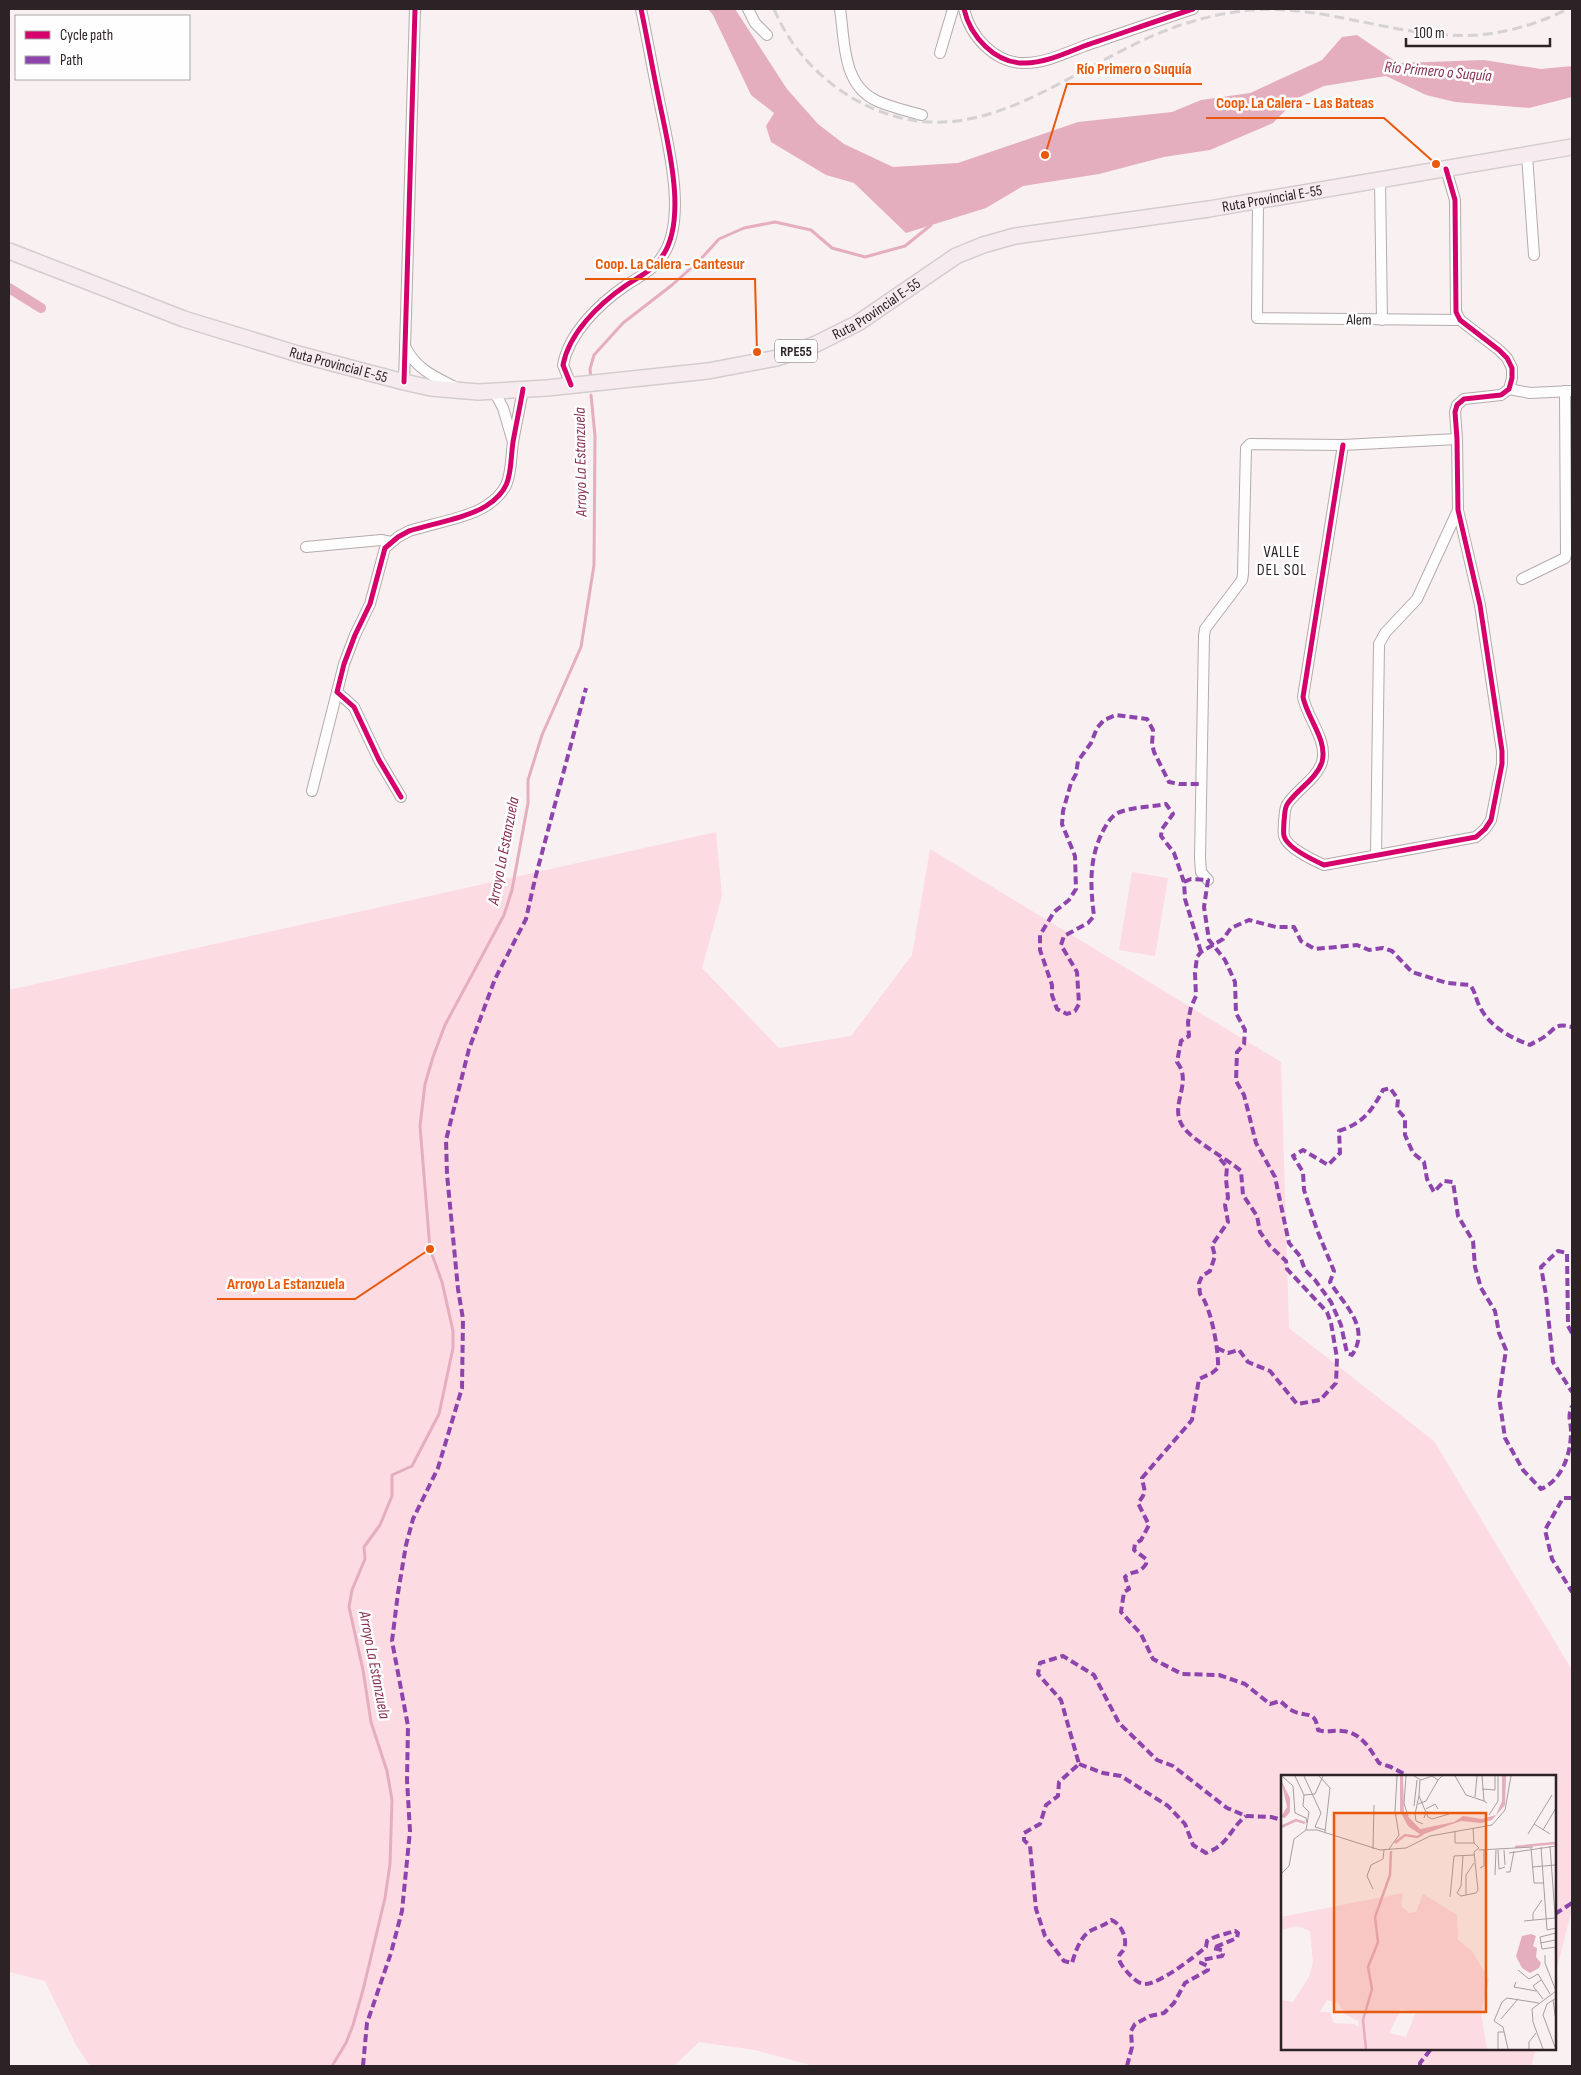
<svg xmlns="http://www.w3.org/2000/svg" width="1581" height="2075" font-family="'Sofia Sans Condensed',sans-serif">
<rect width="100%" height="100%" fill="#f9f0f2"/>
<!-- green -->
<g fill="#fcdbe3">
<path d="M 716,832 L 722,896 L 702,968 L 779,1048 L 851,1036 L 912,955 L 930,849 L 1281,1062 L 1289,1328 L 1434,1441 L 1572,1670 L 1572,1909 L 1555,1976 L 1555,1776 L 1282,1776 L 1282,2049 L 1536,2049 L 1531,2066 L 814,2066 L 755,2050 L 699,2042 L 674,2066 L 90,2066 L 76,2045 L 45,1981 L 9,1972 L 9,990 Z"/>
<path d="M 1132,872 L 1168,878 L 1155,956 L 1119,950 Z"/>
</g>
<!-- water -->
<path fill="#e5aebe" d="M 708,9 L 735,9 L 787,89 L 818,124 L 844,144 L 893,167 L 958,163 L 1078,122 L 1172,112 L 1201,100 L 1250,93 L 1322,60 L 1342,37 L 1357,35 L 1398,63 L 1484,60 L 1541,69 L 1572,66 L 1572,97 L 1529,108 L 1455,102 L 1426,95 L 1386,76 L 1324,86 L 1298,98 L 1273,123 L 1210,150 L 1164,157 L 1099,174 L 1023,186 L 986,208 L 906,233 L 854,183 L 826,175 L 771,142 L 766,126 L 774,113 L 751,95 L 713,15 Z"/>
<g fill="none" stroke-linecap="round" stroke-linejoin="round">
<!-- stream -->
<g stroke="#e5aebe" stroke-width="3">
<path d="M 591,379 L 590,369 L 594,355 L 623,323 L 672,285 L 699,261 L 719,239 L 744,228 L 775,222 L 811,230 L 832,248 L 865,257 L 905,246 L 931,225"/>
<path d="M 332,2066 L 346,2043 L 353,2025 L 363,1990 L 385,1898 L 390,1864 L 392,1800 L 387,1771 L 371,1722 L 363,1670 L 349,1607 L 352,1590 L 365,1559 L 364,1547 L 380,1525 L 392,1496 L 392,1475 L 412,1466 L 439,1414 L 453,1348 L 453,1331 L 442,1282 L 430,1249 L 420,1126 L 425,1084 L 433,1057 L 445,1025 L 504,915 L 512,890 L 528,803 L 528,780 L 542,735 L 581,647 L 594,565 L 595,436 L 591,395"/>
</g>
<!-- canal -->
<path stroke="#e5aebe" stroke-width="10" d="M 9,288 L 41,308"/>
<!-- minor casing -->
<g stroke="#b4abad" stroke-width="12">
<g id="minor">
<path d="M 748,9 L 755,23 L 767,35"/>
<path d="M 840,9 C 845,42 842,85 877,101 C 891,107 907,111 922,115"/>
<path d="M 964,9 C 970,36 995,64 1025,63 C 1045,63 1066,53 1084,46 C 1120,34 1156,21 1193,9"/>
<path d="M 940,53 L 953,9"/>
<path d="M 1527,155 L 1534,255"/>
<path d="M 1380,181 L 1382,320"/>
<path d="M 1258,201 L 1257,318 L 1460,320"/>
<path d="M 406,348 C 416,369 435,377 455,387"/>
<path d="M 404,382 L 415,9"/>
<path d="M 571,385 L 563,365 C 569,333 599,304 625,286 C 637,278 653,270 661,258 C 690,220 666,137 658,95 C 652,66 647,37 641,9"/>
<path d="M 1509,389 L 1530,393 L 1572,391"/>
<path d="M 494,391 L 503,408 L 513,442"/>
<path d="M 1343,445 L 1303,697 C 1307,718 1328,740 1322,762 C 1317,778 1298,789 1288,803 C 1284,808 1285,815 1284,821 C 1284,826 1283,832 1284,836 C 1287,848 1313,860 1324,865 L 1476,837 L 1485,829 L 1491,820 L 1502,764 L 1502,751 L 1480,605 L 1458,510 L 1457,439 L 1455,412 L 1457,405 L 1464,399 L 1501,395 L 1509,389 L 1512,378 L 1512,368 L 1507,358 L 1499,350 L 1460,320 L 1456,312 L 1455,200 L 1446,169"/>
<path d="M 306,547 L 381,540 L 391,542"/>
<path d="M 1522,579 L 1565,558 L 1566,554 L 1565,391"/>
<path d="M 312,791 L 337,692"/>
<path d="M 401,797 L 379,760 L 354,707 L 337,692 L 344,664 L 355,635 L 370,604 L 385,548 L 398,537 L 409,531 C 431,524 467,518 486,506 C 514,488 509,471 513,442 C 516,425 520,407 523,389"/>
<path d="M 1376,856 L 1379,644 L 1385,633 L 1417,599 L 1458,510"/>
<path d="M 1208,880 L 1201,872 L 1200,858 L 1204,636 L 1205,629 L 1242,580 L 1243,574 L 1246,448 L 1250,444 L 1343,445 L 1457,439"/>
</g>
</g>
<!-- primary casing -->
<g stroke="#d3cdcf" stroke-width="18">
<g id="primary">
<path id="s1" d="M 9,251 L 184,319 L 298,354 L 404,382 L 431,388 L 478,392 L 547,388 L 708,371 L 777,358 L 816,344 L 858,323 L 956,256 L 983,245 L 1015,236 L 1209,209 L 1572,147"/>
</g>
</g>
<!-- minor -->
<use href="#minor" stroke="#fefdfd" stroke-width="10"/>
<!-- primary -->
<use href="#primary" stroke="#f6ecef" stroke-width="15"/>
<!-- rail -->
<path stroke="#d4d2d3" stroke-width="3" stroke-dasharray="10 5" stroke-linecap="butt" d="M 774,9 C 790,47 818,78 854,99 C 958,158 1039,91 1131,46 C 1169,27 1208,14 1251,10 C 1318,5 1380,31 1446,35 C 1490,38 1529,28 1568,9"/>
<!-- quiet -->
<g stroke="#8e44ad" stroke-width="4" stroke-dasharray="8 4" stroke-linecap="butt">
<path d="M 1184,882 L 1191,879 L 1208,880 L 1204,907 L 1209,940 L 1225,960 L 1235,982 L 1236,1013 L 1245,1030 L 1244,1044 L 1237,1052 L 1236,1081 L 1244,1095 L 1256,1143 L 1275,1177 L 1289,1243 L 1300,1256 L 1305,1270 L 1315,1280 L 1331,1302 L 1341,1325 L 1347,1353 L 1352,1355 C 1371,1327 1344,1305 1330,1282 L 1334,1271 L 1317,1230 L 1304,1190 L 1303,1172 L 1293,1156 L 1303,1150 L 1328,1165 L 1340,1153 L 1339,1131 C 1363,1123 1371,1112 1383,1090 L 1390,1088 L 1398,1099 L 1397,1109 L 1405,1118 L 1405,1135 L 1413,1153 L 1424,1162 L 1427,1179 L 1434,1192 L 1444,1181 L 1453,1182 L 1458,1216 L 1473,1241 L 1475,1267 L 1481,1288 L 1495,1311 L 1499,1333 L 1506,1350 L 1499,1397 L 1505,1438 L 1523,1470 L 1541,1489 C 1562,1480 1571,1454 1571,1432 C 1571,1420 1567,1418 1572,1406"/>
<path d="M 1201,952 L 1185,899 L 1184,882 L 1174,853 L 1161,836 L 1162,829 L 1173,814 L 1166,804 C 1151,807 1134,807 1120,812 C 1112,815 1108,822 1104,829 C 1089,857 1090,884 1094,916 L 1088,923 L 1064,936 L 1061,945 L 1077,972 L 1079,1004 L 1075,1011 L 1067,1014 L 1057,1009 L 1052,995 L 1052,985 L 1040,950 L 1040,935 L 1054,912 L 1069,900 L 1076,889 L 1075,856 L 1062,824 L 1063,811 L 1071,783 L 1076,774 L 1078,761 L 1091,743 L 1097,728 L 1104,720 L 1116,715 L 1147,719 L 1153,730 L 1152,744 L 1154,752 L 1169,782 L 1179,784 L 1201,784"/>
<path d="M 1220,1159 L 1227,1167 L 1226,1179 L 1228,1198 L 1225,1205 L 1228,1222 L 1212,1245 L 1215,1256 L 1210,1271 L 1202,1276 L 1199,1283 L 1200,1294 C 1211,1306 1219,1351 1218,1368 L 1212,1373 L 1199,1379 L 1192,1420 L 1142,1478 C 1144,1492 1148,1490 1138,1503 L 1149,1525 L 1141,1540 L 1135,1544 L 1134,1550 L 1146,1559 L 1146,1564 C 1139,1575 1132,1570 1125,1577 L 1129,1589 L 1124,1592 L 1121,1612 L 1141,1634 L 1153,1659 L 1182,1674 L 1219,1675 L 1245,1684 L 1270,1704 L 1280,1701 C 1284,1704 1288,1709 1293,1711 C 1307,1718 1315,1709 1318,1730 C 1327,1733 1333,1730 1342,1731 C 1361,1732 1370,1749 1379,1763 L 1391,1767 L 1408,1776"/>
<path d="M 1572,1333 L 1568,1326 L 1567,1253 L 1558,1251 L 1541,1267 L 1546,1295 L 1553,1362 L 1572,1392"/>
<path d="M 1217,1348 L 1228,1353 L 1239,1350 L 1248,1362 L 1270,1371 L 1297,1404 L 1320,1400 L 1336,1383 L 1337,1358 L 1331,1323 L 1327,1312 L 1287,1269 L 1286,1261 L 1270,1246 L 1260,1232 L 1257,1216 L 1243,1195 L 1241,1171 C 1226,1158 1195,1142 1184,1128 C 1167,1106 1194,1084 1177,1062 L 1181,1041 L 1189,1036 L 1188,1022 L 1191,1007 L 1196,996 L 1195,973 L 1197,957 L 1201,952 L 1223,939 L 1231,928 L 1249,920 L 1276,927 L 1294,927 L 1301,941 L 1315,949 L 1357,945 L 1369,950 L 1383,948 L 1392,951 L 1412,972 L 1447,983 L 1470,985 C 1475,991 1475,996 1478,1003 C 1487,1025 1509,1037 1530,1045 C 1534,1042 1540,1040 1544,1037 C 1556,1028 1555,1023 1572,1027"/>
<path d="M 1572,1498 L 1563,1498 L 1545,1530 L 1552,1559 L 1572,1592"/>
<path d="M 1079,1764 L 1103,1773 L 1121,1776 L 1168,1806 L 1185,1824 L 1193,1845 L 1206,1853 C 1230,1844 1229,1829 1246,1816"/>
<path d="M 1555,1914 L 1572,1903"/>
<path d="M 363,2066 L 367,2023 L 391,1953 L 402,1911 L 410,1831 L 407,1780 L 408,1726 L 392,1641 L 398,1593 L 406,1545 L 413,1519 L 438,1468 L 462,1388 L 463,1319 L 458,1289 L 447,1174 L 446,1140 L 469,1049 L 495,979 L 526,919 L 535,879 L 586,688"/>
<path d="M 1127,2066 L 1132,2047 L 1131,2031 L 1135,2024 L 1150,2016 L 1164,2013 L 1174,2003 L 1185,1983 L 1208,1970 L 1208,1966 L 1201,1963 L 1202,1960 L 1222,1956 L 1223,1954 L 1222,1950 L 1213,1948 L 1237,1938 L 1238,1933 L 1235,1931 C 1226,1934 1214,1936 1207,1941 L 1206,1947 C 1194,1957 1161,1983 1146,1984 C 1140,1985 1134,1979 1130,1975 C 1126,1971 1120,1964 1119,1959 C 1118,1954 1122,1953 1124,1949 C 1128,1939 1121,1923 1111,1920 C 1104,1926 1097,1927 1090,1931 C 1080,1937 1075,1953 1072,1963 L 1064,1961 L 1045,1936 L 1036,1909 L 1030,1846 L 1024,1840 L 1024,1833 L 1040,1824 L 1046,1805 L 1058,1796 L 1059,1782 L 1079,1764 L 1061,1700 L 1038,1674 L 1040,1663 L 1063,1656 L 1094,1675 L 1119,1723 L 1157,1760 L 1173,1766 L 1227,1808 L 1246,1816 L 1271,1817 L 1282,1820"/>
<path d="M 1420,2066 L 1420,2063 L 1431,2049"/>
</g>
<!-- cycleway casing -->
<g stroke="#fefefe" stroke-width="8">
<g id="cycleway">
<path d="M 964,9 C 970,36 995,64 1025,63 C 1045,63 1066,53 1084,46 C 1120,34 1156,21 1193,9"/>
<path d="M 404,382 L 415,9"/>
<path d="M 571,385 L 563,365 C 569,333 599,304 625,286 C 637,278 653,270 661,258 C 690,220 666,137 658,95 C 652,66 647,37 641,9"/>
<path d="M 1343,445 L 1303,697 C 1307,718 1328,740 1322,762 C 1317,778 1298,789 1288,803 C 1284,808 1285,815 1284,821 C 1284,826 1283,832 1284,836 C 1287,848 1313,860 1324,865 L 1476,837 L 1485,829 L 1491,820 L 1502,764 L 1502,751 L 1480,605 L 1458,510 L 1457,439 L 1455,412 L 1457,405 L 1464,399 L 1501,395 L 1509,389 L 1512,378 L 1512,368 L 1507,358 L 1499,350 L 1460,320 L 1456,312 L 1455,200 L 1446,169"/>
<path d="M 401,797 L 379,760 L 354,707 L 337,692 L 344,664 L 355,635 L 370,604 L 385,548 L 398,537 L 409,531 C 431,524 467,518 486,506 C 514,488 509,471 513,442 C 516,425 520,407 523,389"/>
</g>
</g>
<!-- cycleway -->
<use href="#cycleway" stroke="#d6006c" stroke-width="5"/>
</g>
<g text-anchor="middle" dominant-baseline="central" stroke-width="5" stroke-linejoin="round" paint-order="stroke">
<!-- shield labels -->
<rect fill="#fefefe" stroke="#6c6466" stroke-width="1" x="775" y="339.5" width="42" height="23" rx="4"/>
<g font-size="14" font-weight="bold" fill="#2d2225">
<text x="796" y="351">RPE55</text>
</g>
<!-- street labels -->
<g font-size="15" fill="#2d2225" stroke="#fefefe">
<text stroke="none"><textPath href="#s1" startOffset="1322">Ruta Provincial E-55</textPath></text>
<text stroke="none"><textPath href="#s1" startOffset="904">Ruta Provincial E-55</textPath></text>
<text transform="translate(1359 320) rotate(1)">Alem</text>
<text stroke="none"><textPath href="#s1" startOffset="349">Ruta Provincial E-55</textPath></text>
</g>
<!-- water labels -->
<g font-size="16" font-style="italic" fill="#893152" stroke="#fefefe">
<text transform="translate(1438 72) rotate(5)">Río Primero o Suquía</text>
<text transform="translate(581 462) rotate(-91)">Arroyo La Estanzuela</text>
<text transform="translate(504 851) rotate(-79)">Arroyo La Estanzuela</text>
<text transform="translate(374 1665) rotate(79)">Arroyo La Estanzuela</text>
</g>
<!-- neighbourhood labels -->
<g font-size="16" letter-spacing="1" fill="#2d2225" stroke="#fefefe">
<text x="1282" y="552">VALLE<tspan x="1282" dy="18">DEL SOL</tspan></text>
</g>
</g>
<!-- overview -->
<g transform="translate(1281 1775)">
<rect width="275" height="275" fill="#f9f0f2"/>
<path d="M 122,118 L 120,131 L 128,138 L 135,137 L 142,119 L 176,140 L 177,165 L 191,176 L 208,205 L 200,238 L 206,274 L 0,274 L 0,225 L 12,227 L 28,202 L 32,188 L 29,156 L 16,151 L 0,155 L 0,142 ZM 46,225 L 57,228 L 64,239 L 77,246 L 78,252 L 73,249 L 53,248 L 49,237 L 39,237 ZM 120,234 L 135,237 L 125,262 L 108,258 Z" fill="#fcdbe3" fill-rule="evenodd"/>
<path d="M 119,1 L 122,1 L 123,37 L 139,54 L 173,47 L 182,41 L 201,44 L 215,40 L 221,26 L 221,1 L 225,1 L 224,30 L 211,45 L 200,48 L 180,46 L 140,60 L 127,51 L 119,36 ZM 0,5 L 9,23 L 9,37 L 4,43 L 0,42 L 6,32 ZM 250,159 L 255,161 L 252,171 L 256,173 L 255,182 L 260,188 L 258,193 L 249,198 L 241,193 L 235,181 L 241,161 Z" fill="#e5aebe"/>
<path fill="none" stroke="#e5aebe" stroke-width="2.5" d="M 0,52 L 15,45 L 24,48M 114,68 L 124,60 L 136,62 L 142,59M 234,72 L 274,68M 85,274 L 82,245 L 91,214 L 87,192 L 97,167 L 94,142 L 109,100 L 110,76"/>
<path fill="none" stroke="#a79ea0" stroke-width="1" d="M 1,1 L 12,11 L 14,38 L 25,43 L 26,48M 14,1 L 23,20 L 22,31 L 28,37 L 25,55M 23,1 L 40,38 L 34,52 L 44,55M 38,1 L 49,13 L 44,57M 125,1 L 123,28 L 127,41M 133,1 L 140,5 L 151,1 L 157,5 L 161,1M 174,1 L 185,20 L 203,26M 201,1 L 203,26 L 206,28M 139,5 L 138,21 L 147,42 L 151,44 L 168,39M 201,14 L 214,15 L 214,1M 23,20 L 34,19 L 42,1M 138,21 L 134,39 L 135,46 L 142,49M 194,22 L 196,1M 137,29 L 145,26 L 157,5M 133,31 L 136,5M 145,34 L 154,29 L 157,34M 208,40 L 217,26 L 217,1M 143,43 L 145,37 L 156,38M 253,49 L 269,59M 262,55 L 275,33M 174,57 L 174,68 L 193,68M 247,59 L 271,20M 260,72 L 266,155 L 275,153 L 269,71M 250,73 L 253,108 L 263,108M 92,74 L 93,30M 108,74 L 118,60 L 114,36 L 116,1M 198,75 L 252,72M 217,75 L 218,94 L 224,92M 223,75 L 224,90M 228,78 L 275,71M 182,80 L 180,111 L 176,118 L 180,121 L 195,118 L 197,115 L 193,77 L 198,73 L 193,68 L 192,54M 251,92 L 275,90M 199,93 L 203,91 L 203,75M 225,97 L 229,97 L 233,76M 0,99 L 8,91 L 13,64 L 25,55 L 36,55 L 99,75 L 125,73 L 149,61 L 211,50 L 224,35 L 230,1M 214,100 L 215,75M 92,114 L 86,101 L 90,90 L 102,84 L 103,75M 185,120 L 185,100 L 193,88M 169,122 L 173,81 L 193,80M 252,145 L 252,138 L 261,125M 243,146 L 274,143M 275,158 L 259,162 L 261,174 L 275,172M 259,168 L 275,165M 264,180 L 264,188 L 275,216M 237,195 L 248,204 L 257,199 L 269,219M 260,205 L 252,211 L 262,224M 235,207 L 233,212 L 255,216M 272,225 L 275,246M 220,244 L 237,224M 274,272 L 262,240 L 266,229 L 275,223M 217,274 L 217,257 L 223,257M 227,274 L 222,252 L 213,246 L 221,227 L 226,223 L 258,228M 248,274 L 248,267 L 255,258M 262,274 L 252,247 L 251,234 L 275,216"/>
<path fill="#e8590c" fill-opacity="0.15" stroke="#e8590c" stroke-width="2.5" d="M 53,38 L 205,38 L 205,237 L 53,237 Z"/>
<rect width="275" height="275" fill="none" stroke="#2d2225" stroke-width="2.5"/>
</g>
<!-- callouts -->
<path fill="none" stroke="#e8590c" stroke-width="2" d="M1045 155L1067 84H1202M1436 164L1384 118H1206M757 352L755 279H585M430 1249L355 1299H217"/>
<g fill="#e8590c" stroke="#fefefe" stroke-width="2">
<circle cx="1045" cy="155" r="5"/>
<circle cx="1436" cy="164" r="5"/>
<circle cx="757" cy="352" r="5"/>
<circle cx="430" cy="1249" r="5"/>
</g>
<g font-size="16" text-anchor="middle" font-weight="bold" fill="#e8590c" stroke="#fefefe" stroke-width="5" stroke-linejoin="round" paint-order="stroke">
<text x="1134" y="74">Río Primero o Suquía</text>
<text x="1295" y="108">Coop. La Calera - Las Bateas</text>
<text x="670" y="269">Coop. La Calera - Cantesur</text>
<text x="286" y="1289">Arroyo La Estanzuela</text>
</g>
<!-- border -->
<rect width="1581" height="2075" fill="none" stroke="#2d2225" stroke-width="20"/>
<!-- legend -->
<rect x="15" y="15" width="175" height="65" fill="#fefefe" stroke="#aaa6a7"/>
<rect x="25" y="31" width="25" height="8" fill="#d6006c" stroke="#aaa6a7"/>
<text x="60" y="40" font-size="15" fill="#2d2225">Cycle path</text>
<rect x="25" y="56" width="25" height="8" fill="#8e44ad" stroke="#aaa6a7"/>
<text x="60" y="65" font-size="15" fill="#2d2225">Path</text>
<!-- scale -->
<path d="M1406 38v8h144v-8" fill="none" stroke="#2d2225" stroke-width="2.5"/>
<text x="1414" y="38" font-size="15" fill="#2d2225" stroke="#fefefe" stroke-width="4" paint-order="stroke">100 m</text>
</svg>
